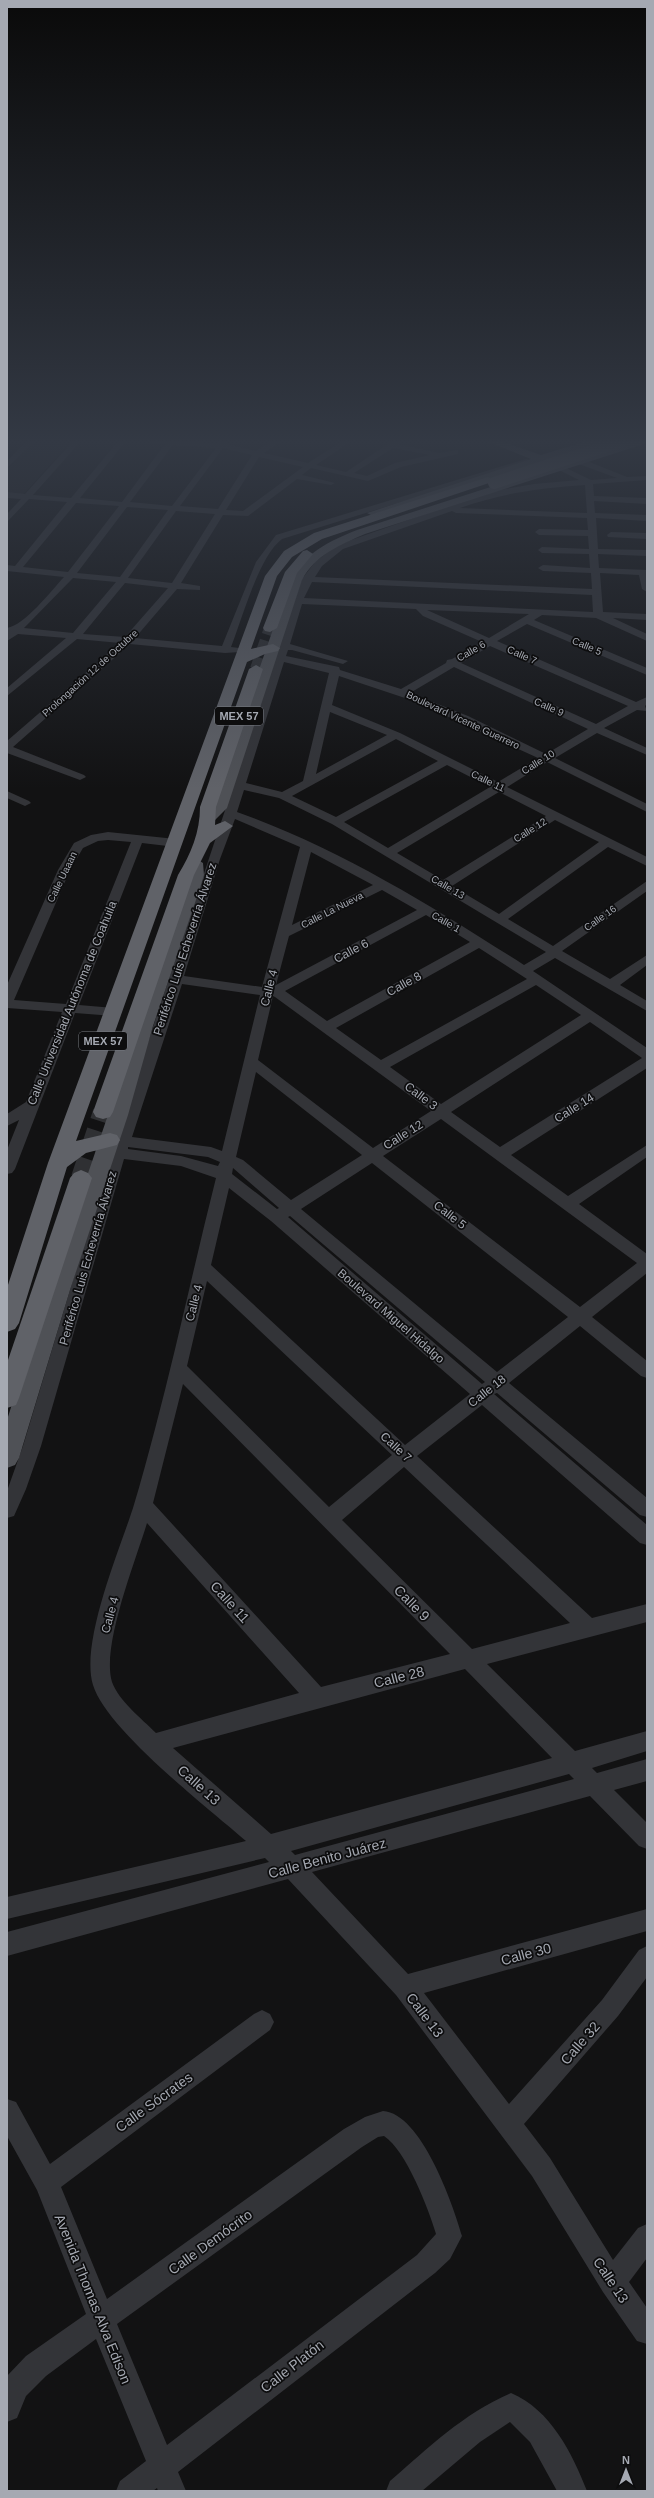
<svg xmlns="http://www.w3.org/2000/svg" width="654" height="2498" font-family="Arial,sans-serif">
<rect width="100%" height="100%" fill="#121213"/>
<!-- built -->
<path fill="#1e1e20" d="M 34,440 L 72,440 L 23,495 L 7,494 L 7,469 Z"/>
<g fill="none" stroke-linecap="round" stroke-linejoin="round">
<!-- highway-tunnel-far1 -->
<path stroke="#2f3033" stroke-width="12" stroke-dasharray="12 6" stroke-linecap="butt" d="M 256,669 L 270,628"/>
<!-- highway-tunnel -->
<path stroke="#2f3033" stroke-width="20" stroke-dasharray="20 10" stroke-linecap="butt" d="M 81,1178 L 103,1112"/>
<!-- minor -->
<g fill="#333438" fill-rule="evenodd">
<path d="M 28,440 L 36,440 L 7,468 L 7,461 Z"/>
<path d="M 74,440 L 82,440 L 33,495 L 71,498 L 119,440 L 127,440 L 80,498 L 122,502 L 165,444 L 144,442 L 140,440 L 219,443 L 222,440 L 230,440 L 227,444 L 256,451 L 274,440 L 283,440 L 264,453 L 308,463 L 344,440 L 353,440 L 316,465 L 346,472 L 394,440 L 403,440 L 398,444 L 439,453 L 458,450 L 458,454 L 401,467 L 368,481 L 311,468 L 302,475 L 335,483 L 331,485 L 297,479 L 248,516 L 223,515 L 181,583 L 200,586 L 200,590 L 177,589 L 135,638 L 222,646 L 256,562 L 276,535 L 526,459 L 533,461 L 282,539 C 259,556 242,619 231,647 L 239,648 L 239,652 L 225,653 L 130,644 L 13,747 L 84,775 L 86,777 L 80,780 L 7,753 L 7,741 L 120,643 L 77,639 L 7,696 L 7,688 L 66,638 L 18,634 L 7,641 L 7,628 C 25,625 51,591 64,577 L 7,571 L 7,565 L 15,566 L 67,502 L 29,499 L 7,522 L 7,514 L 21,499 L 7,498 L 7,492 L 25,494 ZM 173,445 L 216,448 L 172,506 L 130,502 ZM 223,448 L 252,455 L 218,509 L 180,506 ZM 393,448 L 430,455 L 395,463 L 367,476 L 354,473 ZM 259,457 L 303,467 L 243,511 L 226,510 ZM 76,503 L 119,506 L 68,572 L 23,567 ZM 127,507 L 168,510 L 120,577 L 77,573 ZM 176,511 L 215,514 L 172,583 L 128,578 ZM 73,578 L 116,582 L 73,633 L 24,628 ZM 125,583 L 168,588 L 125,637 L 83,634 Z"/>
<path d="M 576,459 L 582,459 L 627,477 L 647,476 L 647,480 L 593,484 L 594,496 L 647,498 L 647,504 L 594,501 L 595,513 L 647,515 L 647,521 L 596,518 L 598,549 L 647,550 L 647,556 L 598,554 L 599,568 L 647,570 L 647,592 L 642,589 L 639,575 L 600,573 L 603,612 L 647,614 L 647,620 L 613,618 L 647,634 L 647,641 L 596,618 L 542,615 L 534,620 L 647,668 L 647,675 L 527,624 L 497,641 L 636,702 L 647,697 L 647,704 L 645,706 L 647,711 L 637,710 L 604,728 L 647,748 L 647,755 L 597,733 L 555,758 L 647,804 L 647,812 L 547,762 L 507,787 L 647,857 L 647,866 L 608,847 L 508,919 L 553,946 L 647,881 L 647,891 L 562,951 L 610,979 L 647,955 L 647,965 L 620,985 L 647,1001 L 647,1011 L 555,958 L 533,971 L 647,1048 L 647,1068 L 511,1155 L 568,1196 L 647,1145 L 647,1157 L 579,1204 L 647,1254 L 647,1273 L 592,1317 L 647,1361 L 647,1378 L 641,1376 L 580,1326 L 509,1383 L 647,1498 L 647,1517 L 640,1515 L 497,1393 L 494,1394 L 647,1525 L 647,1545 L 640,1543 L 482,1405 L 417,1456 L 592,1618 L 647,1604 L 647,1622 L 487,1664 L 575,1751 L 647,1731 L 647,1751 L 592,1768 L 597,1773 L 647,1759 L 647,1781 L 614,1790 L 647,1823 L 647,1849 L 639,1846 L 590,1796 L 312,1872 L 408,1974 L 647,1909 L 647,1931 L 424,1993 L 509,2104 L 602,2000 L 639,1950 L 647,1946 L 647,1977 L 618,2016 L 524,2124 L 550,2158 L 613,2260 L 638,2228 L 647,2224 L 647,2258 L 629,2282 L 647,2308 L 647,2344 L 637,2341 L 603,2292 L 532,2176 L 396,1995 L 288,1879 L 7,1956 L 7,1932 L 269,1862 L 265,1858 L 7,1919 L 7,1897 L 246,1841 C 208,1808 106,1729 93,1685 C 80,1643 119,1551 133,1508 C 141,1482 148,1455 155,1429 C 177,1346 195,1261 216,1178 L 181,1166 L 124,1159 L 41,1446 L 26,1489 L 14,1516 L 7,1518 L 7,1491 L 23,1446 L 110,1157 L 105,1156 L 102,1152 L 105,1148 L 113,1147 L 114,1145 L 109,1144 L 107,1140 L 109,1136 L 117,1135 L 275,660 L 265,656 L 270,653 L 277,654 L 278,650 L 270,647 L 280,644 L 302,579 L 315,562 L 337,545 L 488,492 L 534,484 L 579,480 L 557,469 L 557,465 L 560,465 L 591,480 L 617,478 L 576,463 ZM 585,485 L 587,513 L 460,508 C 502,493 541,488 585,485 ZM 452,511 L 456,513 L 587,518 L 588,530 L 539,529 L 535,532 L 539,535 L 588,536 L 589,549 L 542,547 L 538,550 L 542,553 L 589,554 L 590,568 L 543,565 L 538,568 L 543,571 L 591,573 L 592,589 L 315,577 L 322,566 L 343,549 ZM 312,582 L 592,595 L 593,612 L 304,598 ZM 302,604 L 416,609 L 423,616 L 482,642 L 452,659 L 447,660 L 446,663 L 401,689 L 340,670 L 339,667 L 286,656 L 288,650 L 292,650 L 343,664 L 348,661 L 290,644 ZM 427,610 L 529,614 L 489,638 ZM 490,646 L 628,706 L 596,724 L 461,663 ZM 284,662 L 329,673 L 303,781 L 282,792 L 246,783 ZM 454,667 L 588,729 L 546,754 L 468,716 L 410,693 ZM 339,676 L 414,701 L 538,758 L 498,782 L 400,733 L 332,705 ZM 330,712 L 387,735 L 316,774 ZM 396,739 L 438,761 L 336,817 L 292,796 ZM 447,765 L 490,787 L 388,848 L 344,822 ZM 244,790 L 279,798 L 332,824 L 546,952 L 524,965 C 433,907 339,848 237,812 ZM 499,792 L 546,816 L 443,880 L 397,853 ZM 235,819 L 300,847 L 262,987 L 184,976 L 220,859 ZM 555,820 L 599,842 L 499,914 L 452,886 ZM 311,852 L 373,885 L 292,925 ZM 382,890 L 417,910 L 276,985 L 289,936 ZM 426,915 L 470,942 L 327,1021 L 285,991 ZM 479,948 L 527,979 L 381,1060 L 336,1028 ZM 182,984 L 260,995 L 222,1151 L 211,1147 L 132,1137 ZM 536,985 L 581,1015 L 441,1104 L 390,1067 ZM 273,996 L 275,997 L 431,1111 L 373,1148 L 258,1060 ZM 590,1022 L 642,1058 L 500,1147 L 451,1112 ZM 256,1072 L 362,1155 L 291,1200 L 243,1160 L 236,1157 ZM 441,1119 L 637,1263 L 580,1307 L 383,1156 ZM 128,1147 L 208,1157 L 220,1162 L 218,1166 L 181,1156 L 128,1149 ZM 372,1163 L 568,1317 L 497,1372 L 301,1209 ZM 233,1168 L 279,1208 L 277,1209 L 232,1174 ZM 229,1188 L 271,1221 L 470,1394 L 405,1445 L 211,1265 ZM 290,1216 L 485,1382 L 482,1384 L 288,1217 ZM 207,1281 L 392,1455 L 329,1507 L 187,1366 ZM 183,1384 L 450,1654 L 321,1687 L 153,1503 ZM 404,1467 L 570,1623 L 472,1649 L 342,1520 ZM 147,1523 L 299,1693 L 156,1733 C 141,1718 119,1701 112,1682 C 101,1646 136,1560 147,1523 ZM 465,1669 L 552,1758 L 271,1834 L 173,1748 ZM 569,1774 L 574,1779 L 295,1855 L 291,1851 Z"/>
<path d="M 611,532 L 647,533 L 647,539 L 608,537 L 607,535 Z"/>
<path d="M 7,791 L 29,801 L 31,803 L 25,806 L 7,798 Z"/>
<path d="M 108,832 L 176,839 L 182,843 L 176,847 L 142,843 L 79,1005 L 114,1008 L 121,1012 L 114,1016 L 75,1013 L 15,1169 L 12,1173 L 7,1174 L 7,1150 L 19,1120 L 7,1126 L 7,1114 L 26,1102 L 62,1012 L 7,1008 L 7,985 L 58,870 L 74,843 L 91,835 ZM 108,840 L 131,842 L 66,1004 L 14,1000 L 70,870 L 83,848 L 98,841 Z"/>
<path d="M 262,2010 L 270,2014 L 274,2022 L 270,2030 L 61,2187 L 107,2299 L 344,2129 L 365,2117 L 383,2111 C 421,2113 453,2204 462,2236 L 450,2259 L 435,2273 L 178,2472 L 186,2491 L 158,2491 L 157,2488 L 153,2491 L 116,2491 L 120,2481 L 146,2461 L 96,2339 L 46,2376 L 26,2396 L 17,2418 L 7,2422 L 7,2376 L 26,2356 L 86,2314 L 37,2190 L 7,2136 L 7,2099 L 16,2102 L 50,2164 L 254,2014 ZM 384,2136 C 406,2150 429,2210 436,2234 L 417,2255 L 167,2445 L 117,2324 L 362,2147 L 378,2137 Z"/>
<path d="M 511,2393 C 551,2410 572,2453 587,2491 L 557,2491 L 530,2442 L 510,2422 L 480,2442 L 422,2491 L 386,2491 L 390,2481 C 428,2448 464,2413 511,2393 Z"/>
</g>
<!-- major -->
<g fill="#4f5156" fill-rule="evenodd">
<path d="M 484,440 L 498,440 L 541,455 L 590,440 L 604,440 L 550,459 L 549,462 L 541,462 L 377,515 L 373,516 L 367,513 L 531,459 Z"/>
<path d="M 636,440 L 647,440 L 647,443 L 365,534 C 340,545 315,555 302,580 L 227,808 L 214,821 L 204,821 L 201,818 L 212,806 L 290,580 C 305,553 329,541 357,530 Z"/>
<path d="M 195,858 L 203,863 L 204,875 L 199,891 L 153,1026 L 128,1115 L 70,1290 L 19,1458 L 15,1465 L 7,1468 L 7,1420 L 48,1290 L 108,1115 L 135,1026 L 183,891 L 188,875 L 187,863 Z"/>
</g>
<!-- highway -->
<g fill="#606268" fill-rule="evenodd">
<path d="M 488,477 L 494,480 L 492,482 L 322,539 L 292,557 L 277,576 L 251,649 L 273,644 L 280,648 L 278,651 L 265,654 L 247,662 L 76,1141 L 110,1133 L 117,1135 L 120,1140 L 117,1145 L 86,1153 L 67,1167 L 19,1323 L 15,1329 L 7,1332 L 7,1288 L 48,1163 L 265,576 L 284,551 L 314,533 Z"/>
<path d="M 307,550 L 313,554 L 297,573 L 277,628 L 270,632 L 265,631 L 263,628 L 285,572 L 303,551 Z"/>
<path d="M 256,665 L 263,669 L 216,807 L 215,825 L 225,821 L 233,826 L 210,843 L 194,875 L 113,1112 L 110,1117 L 103,1119 L 96,1117 L 93,1112 L 178,875 C 191,854 200,832 200,807 L 249,669 Z"/>
<path d="M 81,1170 L 88,1173 L 92,1178 L 19,1398 L 16,1405 L 7,1408 L 7,1363 L 70,1178 L 74,1173 Z"/>
</g>
<!-- highway-bridge -->
<path stroke="#606268" stroke-width="12" d="M 494,483 L 625,440"/>
</g>
<!-- sky -->
<linearGradient id="sky" x2="0" y2="1"><stop stop-color="#0a0a0a"/><stop offset="0.56" stop-color="#333944"/><stop offset="1" stop-color="#333944" stop-opacity="0"/></linearGradient>
<rect width="654" height="789" fill="url(#sky)"/>
<g text-anchor="middle" dominant-baseline="central" stroke-width="3.5" stroke-linejoin="round" paint-order="stroke">
<!-- far-street labels -->
<g font-size="10" fill="#a5a9b2" stroke="#0d0d0e">
<text transform="translate(587 646) rotate(23)">Calle 5</text>
<text transform="translate(471 651) rotate(-30)">Calle 6</text>
<text transform="translate(522 655) rotate(24)">Calle 7</text>
<text transform="translate(90 673) rotate(-42)">Prolongación 12 de Octubre</text>
<text transform="translate(549 707) rotate(24)">Calle 9</text>
<text transform="translate(463 720) rotate(25)">Boulevard Vicente Guerrero</text>
<text transform="translate(538 762) rotate(-32)">Calle 10</text>
<text transform="translate(488 781) rotate(26)">Calle 11</text>
<text transform="translate(530 830) rotate(-32)">Calle 12</text>
<text transform="translate(62 877) rotate(-64)">Calle Uaaan</text>
<text transform="translate(448 887) rotate(30)">Calle 13</text>
<text transform="translate(332 910) rotate(-27)">Calle La Nueva</text>
<text transform="translate(600 918) rotate(-35)">Calle 16</text>
<text transform="translate(446 922) rotate(30)">Calle 1</text>
</g>
<!-- shield labels -->
<g fill="#0d0d0e" stroke="#777a81" stroke-width="1">
<rect x="215" y="707" width="48" height="18" rx="3"/>
<rect x="79" y="1032" width="48" height="18" rx="3"/>
</g>
<g font-size="11" font-weight="bold" fill="#a5a9b2">
<text x="239" y="716">MEX 57</text>
<text x="103" y="1041">MEX 57</text>
</g>
<!-- street labels -->
<g font-size="12" fill="#a5a9b2" stroke="#0d0d0e">
<text transform="translate(185 949) rotate(-72)">Periférico Luis Echeverría Álvarez</text>
<text transform="translate(351 951) rotate(-28)">Calle 6</text>
<text transform="translate(404 984) rotate(-29)">Calle 8</text>
<text transform="translate(269 988) rotate(-76)">Calle 4</text>
<text transform="translate(72 1003) rotate(-68)">Calle Universidad Autónoma de Coahuila</text>
<text transform="translate(421 1096) rotate(37)">Calle 3</text>
<text transform="translate(574 1108) rotate(-32)">Calle 14</text>
<text transform="translate(403 1135) rotate(-32)">Calle 12</text>
<text transform="translate(450 1215) rotate(38)">Calle 5</text>
<text transform="translate(88 1258) rotate(-74)">Periférico Luis Echeverría Álvarez</text>
<text transform="translate(194 1303) rotate(-76)">Calle 4</text>
<text transform="translate(391 1316) rotate(41)">Boulevard Miguel Hidalgo</text>
<text transform="translate(487 1391) rotate(-38)">Calle 18</text>
<text transform="translate(396 1447) rotate(43)">Calle 7</text>
<text transform="translate(110 1615) rotate(-75)">Calle 4</text>
</g>
<!-- near-street labels -->
<g font-size="14" fill="#a5a9b2" stroke="#0d0d0e">
<text transform="translate(230 1602) rotate(48)">Calle 11</text>
<text transform="translate(412 1603) rotate(45)">Calle 9</text>
<text transform="translate(399 1677) rotate(-14)">Calle 28</text>
<text transform="translate(199 1785) rotate(42)">Calle 13</text>
<text transform="translate(327 1858) rotate(-15)">Calle Benito Juárez</text>
<text transform="translate(526 1954) rotate(-15)">Calle 30</text>
<text transform="translate(425 2015) rotate(53)">Calle 13</text>
<text transform="translate(580 2043) rotate(-49)">Calle 32</text>
<text transform="translate(154 2102) rotate(-36)">Calle Sócrates</text>
<text transform="translate(210 2242) rotate(-36)">Calle Demócrito</text>
<text transform="translate(611 2280) rotate(56)">Calle 13</text>
<text transform="translate(93 2299) rotate(68)">Avenida Thomas Alva Edison</text>
<text transform="translate(292 2366) rotate(-38)">Calle Platón</text>
</g>
</g>
<!-- border -->
<rect width="654" height="2498" fill="none" stroke="#a5a9b2" stroke-width="16"/>
<!-- north arrow -->
<g transform="translate(626 2470)" stroke="#0d0d0e" stroke-width="3" paint-order="stroke">
<path d="M0-3L7 15L0 10L-7 15Z" fill="#a5a9b2"/>
<text y="-6" font-size="11" font-weight="bold" text-anchor="middle" fill="#a5a9b2">N</text>
</g>
</svg>
